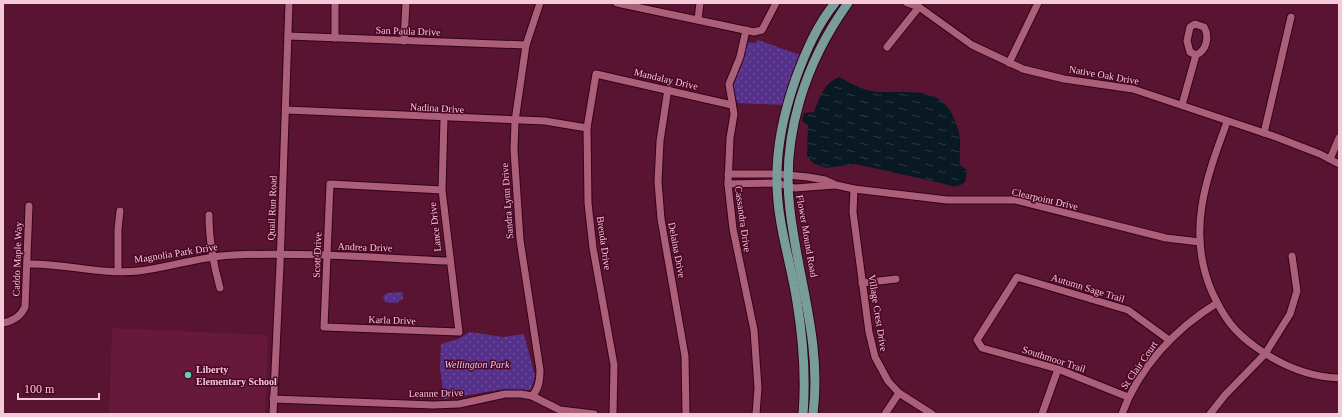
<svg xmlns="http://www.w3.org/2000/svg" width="1342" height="417" font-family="Georgia,serif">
<defs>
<pattern id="park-dots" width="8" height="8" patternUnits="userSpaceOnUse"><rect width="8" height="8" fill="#56318c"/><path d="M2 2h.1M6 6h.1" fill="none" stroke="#6f4e9b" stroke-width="1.8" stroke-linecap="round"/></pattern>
<pattern id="water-ripples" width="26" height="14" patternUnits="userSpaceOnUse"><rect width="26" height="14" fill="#081924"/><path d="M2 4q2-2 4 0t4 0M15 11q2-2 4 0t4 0" fill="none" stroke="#2d3943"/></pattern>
</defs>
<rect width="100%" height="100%" fill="#581431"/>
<!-- built -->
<path fill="#66193a" d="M 112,328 L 268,335 L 265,414 L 109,414 Z"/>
<!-- park -->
<g fill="url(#park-dots)">
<path d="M 758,40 L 800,55 L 784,105 L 738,103 L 731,88 L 743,59 L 748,42 L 755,43 Z"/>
<path d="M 402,292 L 403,299 L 396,303 L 385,302 L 383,296 L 388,293 Z"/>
<path d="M 470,332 L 503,337 L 524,334 L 535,376 L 531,390 L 504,389 L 444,399 L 440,367 L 441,344 L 458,339 Z"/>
</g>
<!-- water -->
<path fill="url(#water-ripples)" d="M 839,77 C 851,83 865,92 879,92 C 916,93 945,84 958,129 C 962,140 959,153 960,165 L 967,170 L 965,182 C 957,189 951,186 941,183 L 855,164 L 826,168 L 813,163 L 807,156 L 808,125 L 802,121 L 804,113 L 814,112 C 820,97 823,84 839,77 Z"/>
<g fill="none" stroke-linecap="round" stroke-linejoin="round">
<!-- minor casing -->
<g stroke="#340219" stroke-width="9">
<g id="minor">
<path d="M 617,3 L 754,32 L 762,30 L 776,3"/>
<path d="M 907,3 L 919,7 L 972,45 L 1023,69 L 1064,79 L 1133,89 L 1276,137 L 1320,154 L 1339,164"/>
<path d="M 698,19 L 700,3"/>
<path d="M 1195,24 L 1204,27 C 1210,37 1206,51 1196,55 L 1190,52 L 1187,41 L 1190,27 Z"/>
<path d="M 746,30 L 740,57 L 729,84 L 734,114 L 730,138 L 728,184 L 733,229 L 754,330 L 758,388 L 756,414"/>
<path d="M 288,36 L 526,45"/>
<path d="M 335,38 L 335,3"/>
<path d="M 404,41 L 406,3"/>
<path d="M 887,47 L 919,7"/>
<path d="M 1009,63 L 1038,3"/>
<path d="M 668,89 L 660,141 L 658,182 L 661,219 L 685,356 L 686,414"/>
<path d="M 1182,105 L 1196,55"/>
<path d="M 286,110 L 545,121 L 587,128"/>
<path d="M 1227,122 C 1206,179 1186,232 1212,292 C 1224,318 1234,332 1257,348 C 1281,365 1310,377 1339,378"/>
<path d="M 1264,133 L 1291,17"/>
<path d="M 1330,159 L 1339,138"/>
<path d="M 728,174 L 777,174 L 808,177 L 825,180 L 836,185 L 854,189 L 947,200 L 1015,200 L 1166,238 L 1200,242"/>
<path d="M 728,184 L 777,183 L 795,188 L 835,185"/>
<path d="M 854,189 L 853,212 L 869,332 L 875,357 L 888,381 L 899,393 L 932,414"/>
<path d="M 442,190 L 330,184 L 324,327 L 459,332 L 442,190 L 444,118"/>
<path d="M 209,215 C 209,241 213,263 220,288"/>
<path d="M 27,264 C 64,263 101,275 139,271 C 171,267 202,256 234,255 C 306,252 378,258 449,261"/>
<path d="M 118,271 L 118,229 L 120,211"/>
<path d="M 862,283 L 896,279"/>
<path d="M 3,323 C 13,321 21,316 25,307 L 29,206"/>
<path d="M 532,396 C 539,389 540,380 540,370 L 520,240 L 514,150 L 515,121 L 526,45 L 540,3"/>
<path d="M 1128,397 L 1058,369 L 982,348 L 977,340 L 1017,277 L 1128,310 L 1169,340"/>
<path d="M 273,399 L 433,405 L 459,404 L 505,394 L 521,394 L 532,396 L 560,410 L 594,414"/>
<path d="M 273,414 L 280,265 L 289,3"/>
<path d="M 613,414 L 614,365 L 593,248 L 588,203 L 587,128 L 596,74 L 732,105"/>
<path d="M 885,414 L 899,393"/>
<path d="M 1042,414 L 1058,369"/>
<path d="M 1122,414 C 1139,367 1175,329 1217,303"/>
<path d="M 1210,414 L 1225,395 L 1265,354 L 1290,314 L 1297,291 L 1292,256"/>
</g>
</g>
<!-- major casing -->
<g stroke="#340219" stroke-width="11">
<g id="major">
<path d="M 803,414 C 806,377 803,339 797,302 C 791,262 777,223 777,182 C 776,146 784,112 796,78 C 806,51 817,25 835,3"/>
<path d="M 813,414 C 822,343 798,280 790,210 C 781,136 805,63 848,3"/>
</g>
</g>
<!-- minor -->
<use href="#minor" stroke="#ab5f79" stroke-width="7"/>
<!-- major -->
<use href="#major" stroke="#799d9b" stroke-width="9"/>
</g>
<!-- markers -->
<circle fill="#5dceb8" stroke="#4c0627" stroke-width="1.5" cx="188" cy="375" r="4"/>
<g text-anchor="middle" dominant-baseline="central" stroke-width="3" stroke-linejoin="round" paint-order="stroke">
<!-- street labels -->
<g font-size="10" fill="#f5cad7" stroke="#4c0627">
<text transform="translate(408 31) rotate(2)">San Paula Drive</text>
<text transform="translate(1104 75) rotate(10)">Native Oak Drive</text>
<text transform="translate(666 79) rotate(13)">Mandalay Drive</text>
<text transform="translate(437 108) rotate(3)">Nadina Drive</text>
<text transform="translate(1045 199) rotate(13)">Clearpoint Drive</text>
<text transform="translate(507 201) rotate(-94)">Sandra Lynn Drive</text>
<text transform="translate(272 208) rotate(-88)">Quail Run Road</text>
<text transform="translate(743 219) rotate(82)">Cassandra Drive</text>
<text transform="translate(435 227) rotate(-96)">Lance Drive</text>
<text transform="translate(807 236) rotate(80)">Flower Mound Road</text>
<text transform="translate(604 243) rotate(82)">Brenda Drive</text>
<text transform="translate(365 247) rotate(2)">Andrea Drive</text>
<text transform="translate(677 250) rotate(79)">Delaina Drive</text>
<text transform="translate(176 253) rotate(-9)">Magnolia Park Drive</text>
<text transform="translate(317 255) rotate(-88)">Scott Drive</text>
<text transform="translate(17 259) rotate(-88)">Caddo Maple Way</text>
<text transform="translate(1088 288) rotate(17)">Autumn Sage Trail</text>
<text transform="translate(878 313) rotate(81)">Village Crest Drive</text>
<text transform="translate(392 320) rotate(2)">Karla Drive</text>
<text transform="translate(1054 359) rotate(18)">Southmoor Trail</text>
<text transform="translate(1139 365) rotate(-55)">St Clair Court</text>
<text transform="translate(436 393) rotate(-1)">Leanne Drive</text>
</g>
<!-- park labels -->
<g font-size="10" font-style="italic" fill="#d7cfea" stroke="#4c0627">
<text x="477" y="364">Wellington Park</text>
</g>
<!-- poi labels -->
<g font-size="10" font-weight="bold" fill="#f5cad7" stroke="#4c0627" text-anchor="start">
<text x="196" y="369">Liberty<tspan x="196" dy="12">Elementary School</tspan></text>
</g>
</g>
<!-- border -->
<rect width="1342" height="417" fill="none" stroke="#f5cad7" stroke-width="8"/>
<!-- scale -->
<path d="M18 393v6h81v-6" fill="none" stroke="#f5cad7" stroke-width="2"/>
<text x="24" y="393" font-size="12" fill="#f5cad7" stroke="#4c0627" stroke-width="3" paint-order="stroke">100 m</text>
</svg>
